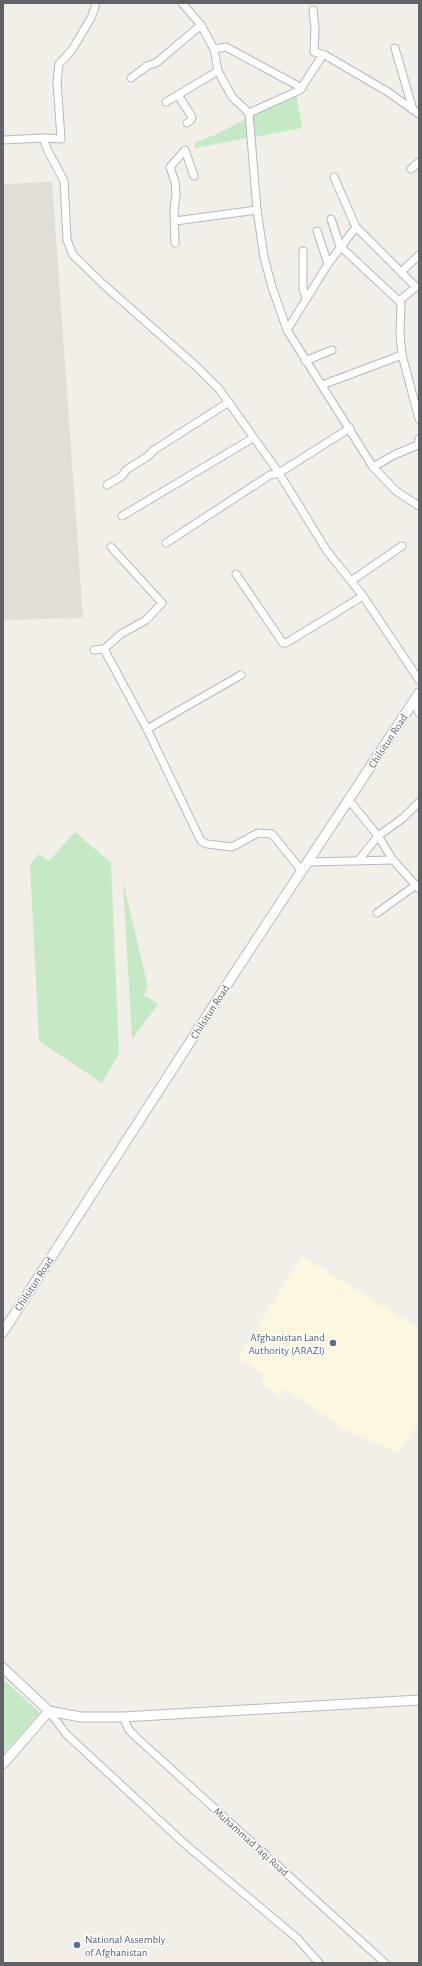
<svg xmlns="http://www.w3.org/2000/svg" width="422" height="1966" font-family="'Alegreya Sans',sans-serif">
<rect width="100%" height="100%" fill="#f1efe8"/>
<!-- commercial -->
<path fill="#fef7e0" d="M 302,1256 L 419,1328 L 419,1422 L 398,1453 L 342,1428 L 285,1389 L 280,1396 L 261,1383 L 266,1376 L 238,1357 Z"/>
<!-- education -->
<path fill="#e1ded6" d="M 52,182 L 83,618 L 3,620 L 3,184 Z"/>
<!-- green -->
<g fill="#c5e8c5">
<path d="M 296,93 L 302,128 L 195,148 L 195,143 C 204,138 212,137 221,132 C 246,119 270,106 296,93 Z"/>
<path d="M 75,832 L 111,863 L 119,1053 L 102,1083 L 39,1041 L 30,865 L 39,854 L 49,861 Z"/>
<path d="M 123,882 L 148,987 L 144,995 L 158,1004 L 132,1039 Z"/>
<path d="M 3,1679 L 40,1713 L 3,1754 Z"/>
</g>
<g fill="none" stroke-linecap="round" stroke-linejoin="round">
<!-- street casing -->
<g stroke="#b5b8bc" stroke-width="9">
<g id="street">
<path d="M 182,3 L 201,25 L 214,49 L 218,71 L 232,97 L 249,113 L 257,210 L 264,257 L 272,287 L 287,330 L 373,467 L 396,491 L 419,506"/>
<path d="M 313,10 L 315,28 L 314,52 L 325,55 L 388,92 L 419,114"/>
<path d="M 395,48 L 413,110"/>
<path d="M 214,49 L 226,47 L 302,88"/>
<path d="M 131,78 L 147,66 L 156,63 L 201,25"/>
<path d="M 178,95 L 192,117 L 191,120 L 187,123"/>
<path d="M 166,102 L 218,71"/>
<path d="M 249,113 L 300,90 L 322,56"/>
<path d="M 43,138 L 48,151 L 64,181 L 67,240 L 73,255 L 104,285 L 197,367 L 219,389 L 279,473 L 327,551 L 363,596 L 419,680"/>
<path d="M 3,140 L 43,138 L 61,139 L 57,82 L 59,64 L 72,50 L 92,16 L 96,3"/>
<path d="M 411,169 L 419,162"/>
<path d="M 334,177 L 356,227 L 416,287 L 399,301"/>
<path d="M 331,219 L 340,246 L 401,303 L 400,334 L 402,355 L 419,419"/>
<path d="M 175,221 L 257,210"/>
<path d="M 317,231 L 328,264"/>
<path d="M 175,243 L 174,210 L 176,194 L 175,182 L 170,167 L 185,150 L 194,176"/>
<path d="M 303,251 L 303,289 L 306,297"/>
<path d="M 401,272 L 419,255"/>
<path d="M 287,330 L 328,264 L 356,227"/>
<path d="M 305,361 L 332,350"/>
<path d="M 322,385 L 402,355"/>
<path d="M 373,467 L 396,454 L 418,445 L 419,439"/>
<path d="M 107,485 L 122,476 L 126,470 L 148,456 L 154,450 L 229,402"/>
<path d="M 122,516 L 253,438"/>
<path d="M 166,543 L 270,475 L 279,473 L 350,428"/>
<path d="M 236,574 L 283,643 L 286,643 L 363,596"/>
<path d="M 351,581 L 402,546"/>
<path d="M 104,649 L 147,729 L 201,841 L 207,844 L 232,847 L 258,833 L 272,834 L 302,871"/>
<path d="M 94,650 L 104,649 L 121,634 L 146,620 L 162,603 L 111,547"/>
<path d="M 413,702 L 419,713"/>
<path d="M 147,729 L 241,675"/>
<path d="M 349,800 L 378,836 L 393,860 L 419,889"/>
<path d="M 358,861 L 378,836 L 403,818 L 419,802"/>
<path d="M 308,862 L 393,860"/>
<path d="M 377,913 L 416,885"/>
<path d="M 49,1711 L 66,1734 L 186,1845 L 298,1939 L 319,1963"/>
<path d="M 123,1717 L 129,1730 L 137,1738 L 385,1963"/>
</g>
</g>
<!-- secondary casing -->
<g stroke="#b6babf" stroke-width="11">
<g id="secondary">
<path d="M 3,1332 L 241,963 L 419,693"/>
<path d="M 3,1668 L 49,1711 L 81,1717 L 123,1717 L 419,1700"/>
<path d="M 3,1764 L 49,1711"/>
</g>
</g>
<!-- street -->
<use href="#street" stroke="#fff" stroke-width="7"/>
<!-- secondary -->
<use href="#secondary" stroke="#fff" stroke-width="9"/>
</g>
<!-- markers -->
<g fill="#5c6f8a" stroke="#fff" stroke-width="1.5">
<circle cx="333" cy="1343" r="4"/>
<circle cx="77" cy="1945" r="4"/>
</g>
<g text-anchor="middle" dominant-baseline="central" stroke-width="3" stroke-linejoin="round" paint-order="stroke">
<!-- street labels -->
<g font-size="11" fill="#5f6368" stroke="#fff">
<text transform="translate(388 741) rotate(-57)">Chilsitun Road</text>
<text transform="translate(210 1012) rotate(-57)">Chilsitun Road</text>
<text transform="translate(34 1284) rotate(-57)">Chilsitun Road</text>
<text transform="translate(251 1842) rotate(42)">Muhammad Taqi Road</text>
</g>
<!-- service labels -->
<g font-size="11" fill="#4e5e75" stroke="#fff" text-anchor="end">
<text x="325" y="1337">Afghanistan Land<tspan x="325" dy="13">Authority (ARAZI)</tspan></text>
<text x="85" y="1939" text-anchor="start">National Assembly<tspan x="85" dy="13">of Afghanistan</tspan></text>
</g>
</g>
<!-- border -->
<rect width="422" height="1966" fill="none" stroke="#5f6368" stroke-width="8"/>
</svg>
